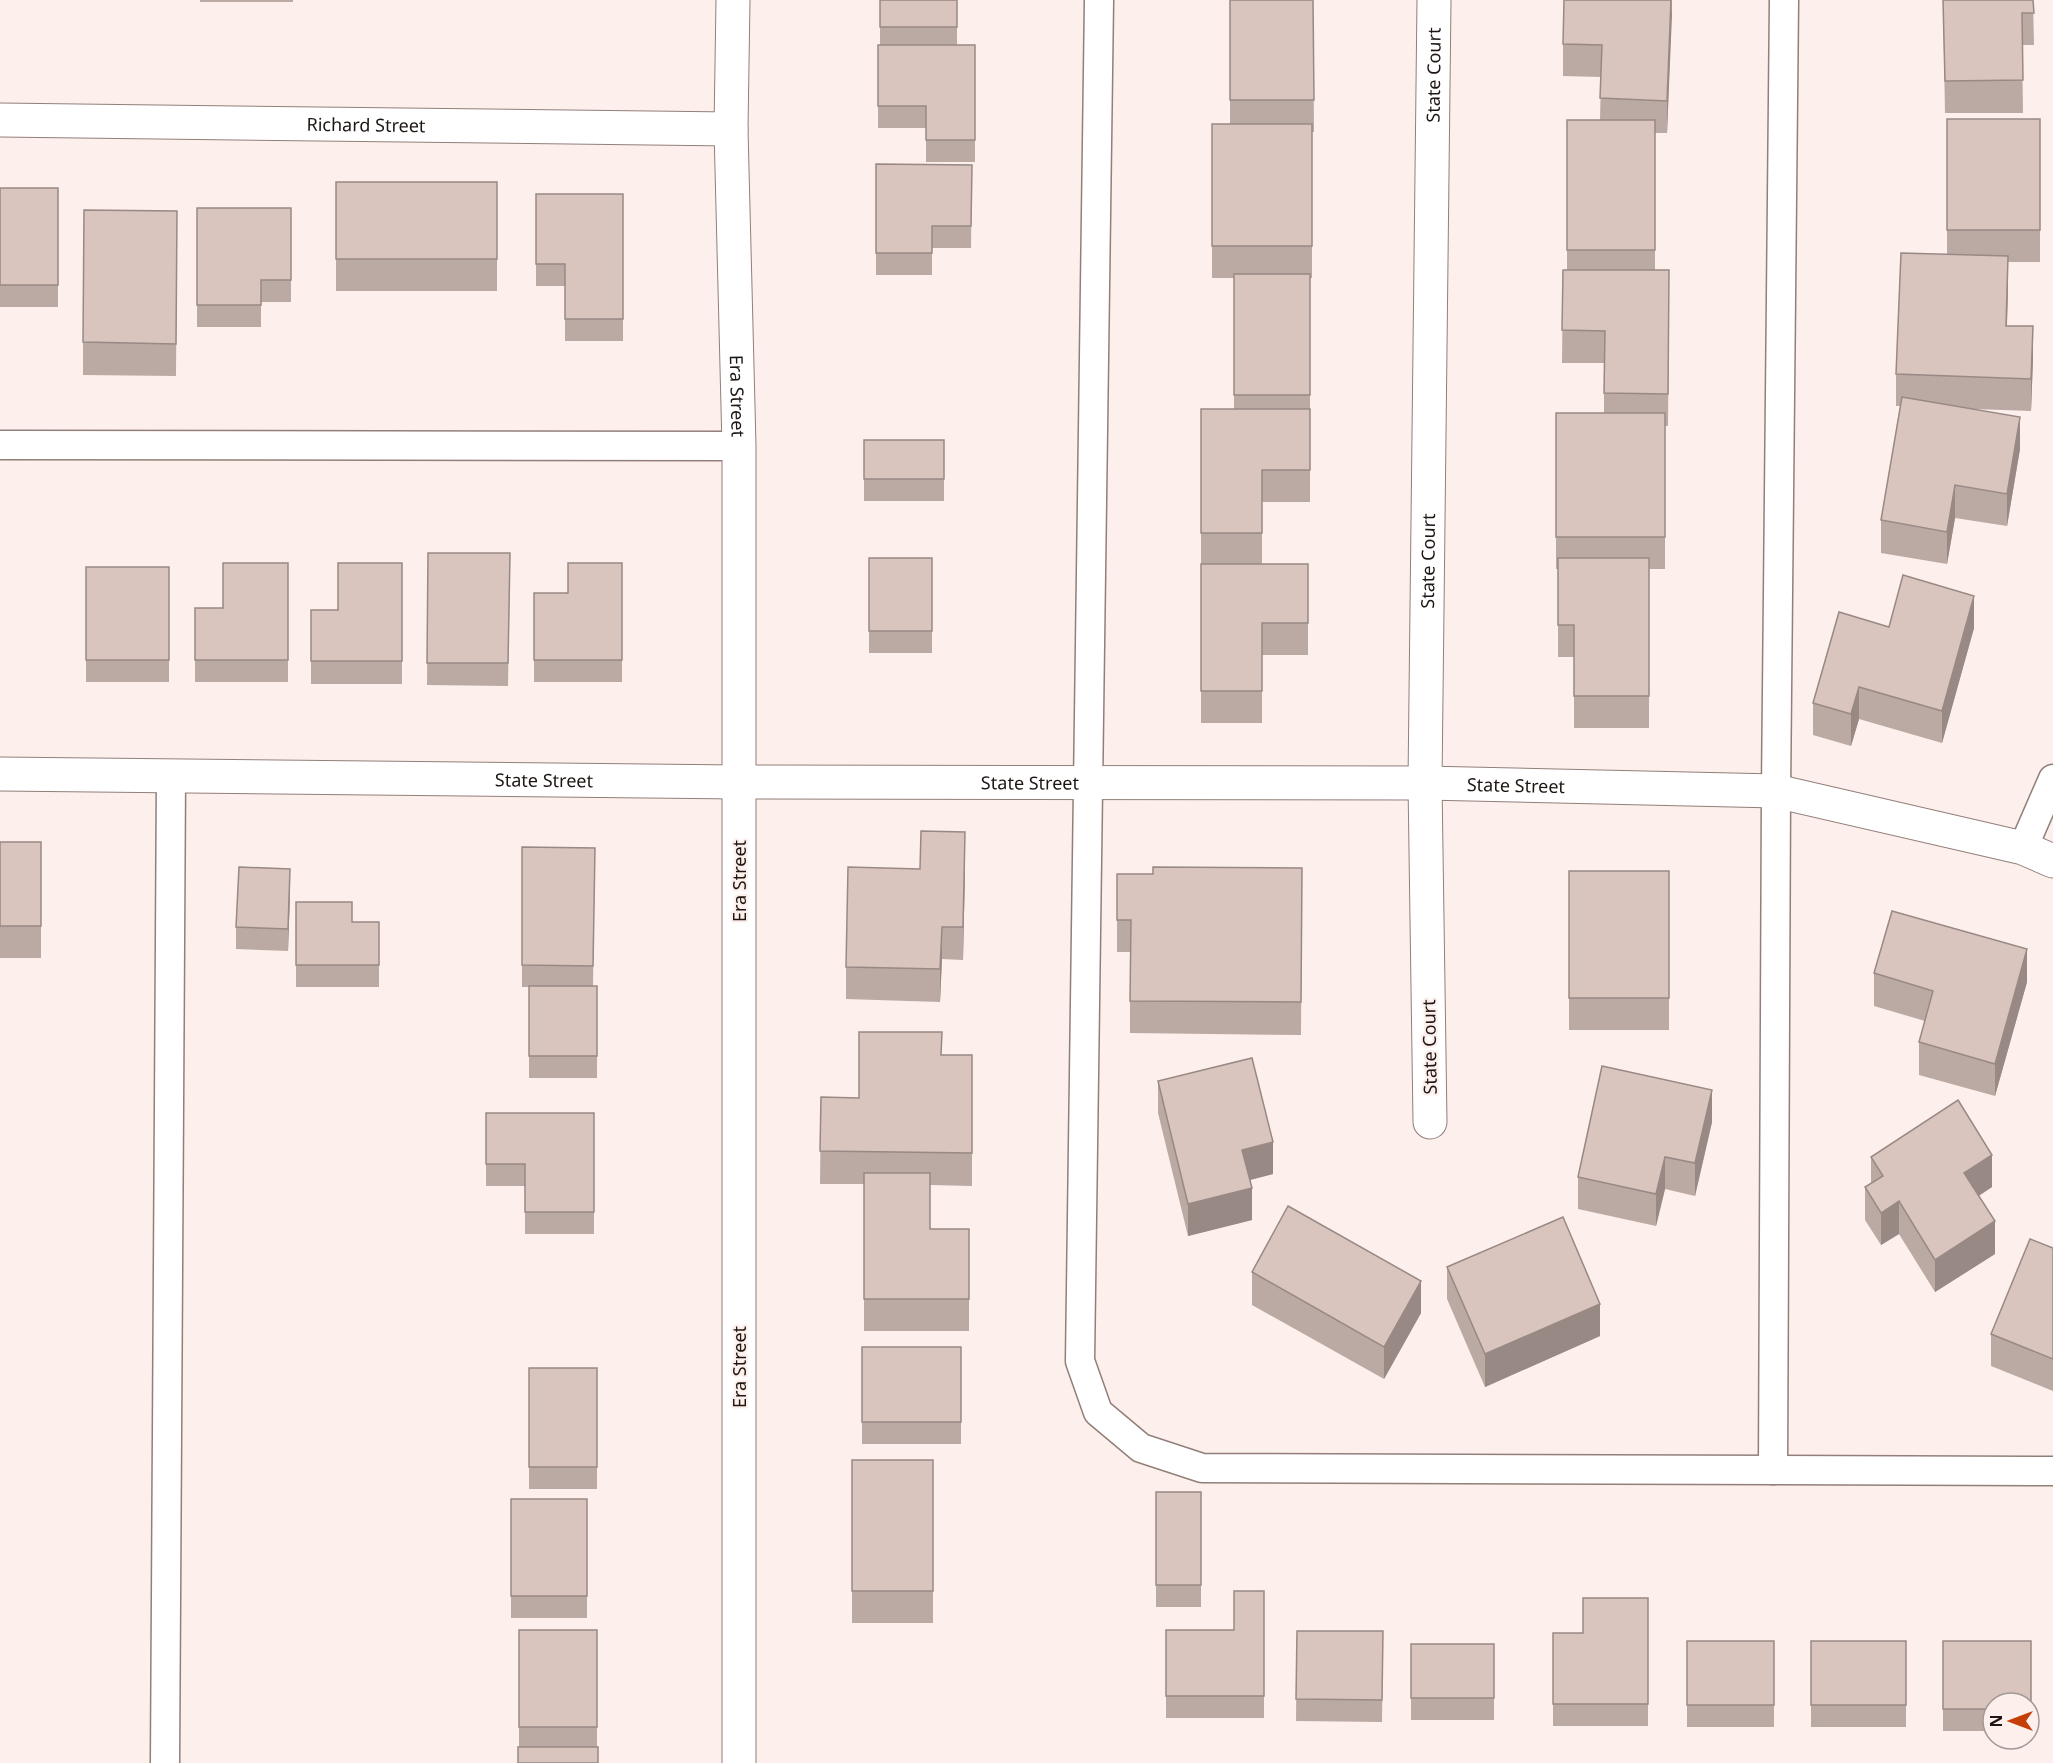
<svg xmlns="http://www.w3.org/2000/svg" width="2053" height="1763" font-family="'Noto Sans',sans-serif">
<rect width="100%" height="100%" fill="#fdefeb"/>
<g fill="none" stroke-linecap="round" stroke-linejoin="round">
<!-- service casing -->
<g stroke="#927f79" stroke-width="31">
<g id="service">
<path d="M 1099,0 L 1080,1361 L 1098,1412 L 1141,1448 L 1202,1468 L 2053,1471"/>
<path d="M 0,445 L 739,446"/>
<path d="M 2023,848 L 2053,779"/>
<path d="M 1773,1470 L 1776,791 L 1784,0"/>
<path d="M 165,1763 L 171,776"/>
</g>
</g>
<!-- minor casing -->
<g stroke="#927f79" stroke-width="35">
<g id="minor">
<path id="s1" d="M 733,0 L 731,129 L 739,446 L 739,1763"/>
<path id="s2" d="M 0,120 L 731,129"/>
<path id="s3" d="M 0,774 L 739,782 L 1425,783 L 1776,791 L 2023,848 L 2053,861"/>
<path id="s4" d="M 1430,1122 L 1425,783 L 1434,0"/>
</g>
</g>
<!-- service -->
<use href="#service" stroke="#fff" stroke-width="28"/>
<!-- minor -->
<use href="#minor" stroke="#fff" stroke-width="33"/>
</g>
<!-- wall -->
<g fill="#bba9a3">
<rect x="200" y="0" width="93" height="2"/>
<path d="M 880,0 L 957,0 L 957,45 L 975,45 L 975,162 L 926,162 L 926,128 L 878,128 L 878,45 L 880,45 Z"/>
<path d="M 1230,0 L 1313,0 L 1314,132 L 1312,132 L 1312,278 L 1310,278 L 1310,502 L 1262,502 L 1262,564 L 1308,564 L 1308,655 L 1262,655 L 1262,723 L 1201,723 L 1201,409 L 1234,409 L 1234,278 L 1212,278 L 1212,124 L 1230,124 Z"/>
<path d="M 1672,0 L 1667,133 L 1655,133 L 1655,270 L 1669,303 L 1668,426 L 1665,426 L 1665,569 L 1649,569 L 1649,728 L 1574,728 L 1574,657 L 1558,657 L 1558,569 L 1556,569 L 1556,413 L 1604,413 L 1604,363 L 1562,363 L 1563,270 L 1567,270 L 1567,120 L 1600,120 L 1601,77 L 1563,76 L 1563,44 Z"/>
<path d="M 1943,0 L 2033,0 L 2034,45 L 2022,45 L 2023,113 L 1945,113 Z"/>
<path d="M 1947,119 L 2040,119 L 2040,262 L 2008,262 L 2007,326 L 2033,359 L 2031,411 L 1974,409 L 2020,449 L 2007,526 L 1955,518 L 1947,564 L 1881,553 L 1881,520 L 1900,406 L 1896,406 L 1896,374 L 1947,254 Z"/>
<path d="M 876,164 L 972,165 L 971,248 L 932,248 L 932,275 L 876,275 Z"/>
<rect x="336" y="182" width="161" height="109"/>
<rect x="0" y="188" width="58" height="119"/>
<path d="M 536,194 L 623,194 L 623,341 L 565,341 L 565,286 L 536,286 Z"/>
<path d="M 197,208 L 291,208 L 291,302 L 261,302 L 261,327 L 197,327 Z"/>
<path d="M 177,243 L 176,376 L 83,375 L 83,342 Z"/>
<rect x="864" y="440" width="80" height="61"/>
<path d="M 428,553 L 510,553 L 508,686 L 427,685 Z"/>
<rect x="869" y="558" width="63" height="95"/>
<path d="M 288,563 L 288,682 L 195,682 L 195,608 L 223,608 Z"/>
<path d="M 402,563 L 402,684 L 311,684 L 311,610 L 338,610 Z"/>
<path d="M 622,563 L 622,682 L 534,682 L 534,593 L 568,593 Z"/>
<rect x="86" y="567" width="83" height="115"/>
<path d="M 1889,627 L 1974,628 L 1942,743 L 1859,719 L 1851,746 L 1813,735 L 1813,703 Z"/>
<rect x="0" y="842" width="41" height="116"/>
<path d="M 522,847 L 595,848 L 593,986 L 597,986 L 597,1078 L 529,1078 L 529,987 L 522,987 Z"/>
<path d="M 965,865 L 963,960 L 942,959 L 940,1002 L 846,999 L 846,967 L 920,869 Z"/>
<path d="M 1302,868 L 1301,1035 L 1130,1033 L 1130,952 L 1117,952 L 1117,874 L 1153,874 Z"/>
<rect x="1569" y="871" width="100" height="159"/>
<path d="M 290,891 L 288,951 L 236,949 L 236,927 Z"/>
<path d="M 296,902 L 352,922 L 379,922 L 379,987 L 296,987 Z"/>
<path d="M 1874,973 L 2027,982 L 1995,1096 L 1919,1075 L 1919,1042 L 1925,1021 L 1874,1006 Z"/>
<path d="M 942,1055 L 972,1055 L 972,1186 L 930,1185 L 930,1229 L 969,1229 L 969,1331 L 864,1331 L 864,1184 L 820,1184 L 821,1097 L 859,1098 Z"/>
<path d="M 1158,1081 L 1273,1174 L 1250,1180 L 1252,1220 L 1188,1236 L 1158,1113 Z"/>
<path d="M 486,1113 L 594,1113 L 594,1234 L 525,1234 L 525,1186 L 486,1186 Z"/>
<path d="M 1712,1122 L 1695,1196 L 1665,1189 L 1656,1226 L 1578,1209 L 1578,1177 Z"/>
<path d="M 1871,1157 L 1992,1187 L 1979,1196 L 1995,1254 L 1935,1292 L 1899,1234 L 1881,1245 L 1865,1220 L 1865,1187 L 1871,1184 Z"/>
<path d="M 2053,1248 L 2053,1391 L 1991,1366 L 1991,1334 Z"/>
<path d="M 1447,1267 L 1600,1336 L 1485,1387 L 1447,1299 Z"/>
<path d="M 1252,1272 L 1421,1313 L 1384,1379 L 1252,1305 Z"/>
<rect x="862" y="1347" width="99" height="97"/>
<rect x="529" y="1368" width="68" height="121"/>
<rect x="852" y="1460" width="81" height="163"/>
<rect x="1156" y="1492" width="45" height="115"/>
<rect x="511" y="1499" width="76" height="119"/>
<path d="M 1264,1591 L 1264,1718 L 1166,1718 L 1166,1630 L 1234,1630 Z"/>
<path d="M 1648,1598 L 1648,1726 L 1553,1726 L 1553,1633 L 1583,1633 Z"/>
<rect x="519" y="1630" width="78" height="117"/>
<path d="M 1297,1631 L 1383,1631 L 1382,1722 L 1296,1721 Z"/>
<rect x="1687" y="1641" width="87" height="86"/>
<rect x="1811" y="1641" width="95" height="86"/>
<path d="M 1943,1641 L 2031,1641 L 2031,1731 L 2029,1731 L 2029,1703 L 1993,1703 L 1993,1731 L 1943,1731 Z"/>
<rect x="1411" y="1644" width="83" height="76"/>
</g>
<!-- shaded-wall -->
<g fill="#988985">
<path d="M 1671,0 L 1672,15 L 1667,133 L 1667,101 Z"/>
<path d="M 2008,256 L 2008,288 L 2006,358 L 2006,326 Z"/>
<path d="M 2033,326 L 2033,359 L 2031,411 L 2031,379 Z"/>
<path d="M 2020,417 L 2020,449 L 2007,526 L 2007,494 Z"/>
<path d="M 1955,485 L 1955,518 L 1947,564 L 1947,532 Z"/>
<path d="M 1974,596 L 1974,628 L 1942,743 L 1942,711 Z"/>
<path d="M 1859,687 L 1859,719 L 1851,746 L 1851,714 Z"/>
<path d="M 965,832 L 965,865 L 963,960 L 963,927 Z"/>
<path d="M 290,869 L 290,891 L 288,951 L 288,929 Z"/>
<path d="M 942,927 L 942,959 L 940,1002 L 940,969 Z"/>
<path d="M 2027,949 L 2027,982 L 1995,1096 L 1995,1064 Z"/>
<path d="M 1712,1090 L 1712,1122 L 1695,1196 L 1695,1163 Z"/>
<path d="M 1273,1142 L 1273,1174 L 1242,1182 L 1242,1150 Z"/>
<path d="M 1992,1155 L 1992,1187 L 1964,1205 L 1964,1173 Z"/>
<path d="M 1665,1157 L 1665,1189 L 1656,1226 L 1656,1194 Z"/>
<path d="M 1252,1188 L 1252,1220 L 1188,1236 L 1188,1204 Z"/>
<path d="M 1899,1201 L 1899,1234 L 1881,1245 L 1881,1213 Z"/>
<path d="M 1995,1221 L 1995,1254 L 1935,1292 L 1935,1260 Z"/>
<path d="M 1421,1281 L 1421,1313 L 1384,1379 L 1384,1347 Z"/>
<path d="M 1600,1304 L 1600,1336 L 1485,1387 L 1485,1354 Z"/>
</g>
<!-- building -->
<g fill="#d9c4be" stroke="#988985" stroke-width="1.5">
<rect x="880" y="0" width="77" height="27"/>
<path d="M 1230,0 L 1313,0 L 1314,100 L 1230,100 Z"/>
<path d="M 1564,0 L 1671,0 L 1667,101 L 1600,98 L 1602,45 L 1563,44 Z"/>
<path d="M 1943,0 L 2033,0 L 2034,13 L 2022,13 L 2023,80 L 1945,81 Z"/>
<path d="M 878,45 L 975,45 L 975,140 L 926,140 L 926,106 L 878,106 Z"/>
<rect x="1947" y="119" width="93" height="111"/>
<rect x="1567" y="120" width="88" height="130"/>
<rect x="1212" y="124" width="100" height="122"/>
<path d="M 876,164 L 972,165 L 971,226 L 932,226 L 932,253 L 876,253 Z"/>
<rect x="336" y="182" width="161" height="77"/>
<rect x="0" y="188" width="58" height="97"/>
<path d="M 536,194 L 623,194 L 623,319 L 565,319 L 565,264 L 536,264 Z"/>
<path d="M 197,208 L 291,208 L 291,280 L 261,280 L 261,305 L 197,305 Z"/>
<path d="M 84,210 L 177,211 L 176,344 L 83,342 Z"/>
<path d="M 1901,253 L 2008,256 L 2006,326 L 2033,326 L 2031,379 L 1896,374 Z"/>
<path d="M 1563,270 L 1669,270 L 1668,394 L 1604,393 L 1605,331 L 1562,330 Z"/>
<rect x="1234" y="274" width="76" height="121"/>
<path d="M 1902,397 L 2020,417 L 2007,494 L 1955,485 L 1947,532 L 1881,520 Z"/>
<path d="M 1201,409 L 1310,409 L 1310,470 L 1262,470 L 1262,533 L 1201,533 Z"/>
<rect x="1556" y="413" width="109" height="124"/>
<rect x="864" y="440" width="80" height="39"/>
<path d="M 428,553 L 510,553 L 508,663 L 427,663 Z"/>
<rect x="869" y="558" width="63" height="73"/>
<path d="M 1558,558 L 1649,558 L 1649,696 L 1574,696 L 1574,625 L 1558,625 Z"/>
<path d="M 223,563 L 288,563 L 288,660 L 195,660 L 195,608 L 223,608 Z"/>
<path d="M 338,563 L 402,563 L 402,661 L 311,661 L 311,610 L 338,610 Z"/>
<path d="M 568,563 L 622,563 L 622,660 L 534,660 L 534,593 L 568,593 Z"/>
<path d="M 1201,564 L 1308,564 L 1308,623 L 1262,623 L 1262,691 L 1201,691 Z"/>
<rect x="86" y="567" width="83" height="93"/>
<path d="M 1903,575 L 1974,596 L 1942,711 L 1859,687 L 1851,714 L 1813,703 L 1839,612 L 1889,627 Z"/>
<path d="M 921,831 L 965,832 L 963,927 L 942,927 L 940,969 L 846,967 L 848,867 L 920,869 Z"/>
<rect x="0" y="842" width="41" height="84"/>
<path d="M 522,847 L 595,848 L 593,966 L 522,965 Z"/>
<path d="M 239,867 L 290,869 L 288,929 L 236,927 Z"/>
<path d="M 1153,867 L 1302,868 L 1301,1002 L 1130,1001 L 1131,920 L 1117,920 L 1117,874 L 1153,874 Z"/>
<rect x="1569" y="871" width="100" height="127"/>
<path d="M 296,902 L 352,902 L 352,922 L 379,922 L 379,965 L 296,965 Z"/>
<path d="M 1892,911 L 2027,949 L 1995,1064 L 1919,1042 L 1933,991 L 1874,973 Z"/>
<rect x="529" y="986" width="68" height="70"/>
<path d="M 859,1032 L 942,1032 L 941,1055 L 972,1055 L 972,1153 L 820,1151 L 821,1097 L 859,1098 Z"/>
<path d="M 1252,1058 L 1273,1142 L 1242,1150 L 1252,1188 L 1188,1204 L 1158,1081 Z"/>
<path d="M 1602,1066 L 1712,1090 L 1695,1163 L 1665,1157 L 1656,1194 L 1578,1177 Z"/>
<path d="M 1958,1100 L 1992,1155 L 1964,1173 L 1995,1221 L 1935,1260 L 1899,1201 L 1881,1213 L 1865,1187 L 1883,1176 L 1871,1157 Z"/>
<path d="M 486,1113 L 594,1113 L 594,1212 L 525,1212 L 525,1164 L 486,1164 Z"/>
<path d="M 864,1173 L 930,1173 L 930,1229 L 969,1229 L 969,1299 L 864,1299 Z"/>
<path d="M 1288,1206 L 1421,1281 L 1384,1347 L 1252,1272 Z"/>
<path d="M 1563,1217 L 1600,1304 L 1485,1354 L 1447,1267 Z"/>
<path d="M 2030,1239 L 2053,1248 L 2053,1359 L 1991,1334 Z"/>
<rect x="862" y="1347" width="99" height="75"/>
<rect x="529" y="1368" width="68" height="99"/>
<rect x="852" y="1460" width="81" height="131"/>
<rect x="1156" y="1492" width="45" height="93"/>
<rect x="511" y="1499" width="76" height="97"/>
<path d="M 1234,1591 L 1264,1591 L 1264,1696 L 1166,1696 L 1166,1630 L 1234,1630 Z"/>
<path d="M 1583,1598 L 1648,1598 L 1648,1704 L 1553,1704 L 1553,1633 L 1583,1633 Z"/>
<rect x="519" y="1630" width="78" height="97"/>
<path d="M 1297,1631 L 1383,1631 L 1382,1700 L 1296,1699 Z"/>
<rect x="1687" y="1641" width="87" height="64"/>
<rect x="1811" y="1641" width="95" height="64"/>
<path d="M 1943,1641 L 2031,1641 L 2031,1709 L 2029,1709 L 2029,1703 L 1993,1703 L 1993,1709 L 1943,1709 Z"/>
<rect x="1411" y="1644" width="83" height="54"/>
<rect x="518" y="1747" width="80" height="16"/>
</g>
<g text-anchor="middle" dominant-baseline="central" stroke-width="4.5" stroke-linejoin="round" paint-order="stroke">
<!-- street labels -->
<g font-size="18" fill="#1d1613" stroke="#fdefeb">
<text stroke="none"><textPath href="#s4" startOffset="1047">State Court</textPath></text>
<text stroke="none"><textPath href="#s2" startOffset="366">Richard Street</textPath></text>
<text stroke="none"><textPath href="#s1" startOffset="396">Era Street</textPath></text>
<text stroke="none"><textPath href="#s4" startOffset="561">State Court</textPath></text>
<text stroke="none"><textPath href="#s3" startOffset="544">State Street</textPath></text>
<text stroke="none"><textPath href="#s3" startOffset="1030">State Street</textPath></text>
<text stroke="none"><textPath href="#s3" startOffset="1516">State Street</textPath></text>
<text transform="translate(739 881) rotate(-90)">Era Street</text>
<text transform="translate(1429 1047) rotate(-91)">State Court</text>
<text transform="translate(739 1367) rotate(-90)">Era Street</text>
</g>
</g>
<!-- north arrow -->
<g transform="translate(2011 1721) rotate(270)"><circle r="28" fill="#fdefeb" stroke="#a39895" stroke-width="1.5"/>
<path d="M0-4.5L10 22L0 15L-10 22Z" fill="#c53e08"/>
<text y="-9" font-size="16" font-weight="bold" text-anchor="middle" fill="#1d1613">N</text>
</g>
</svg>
